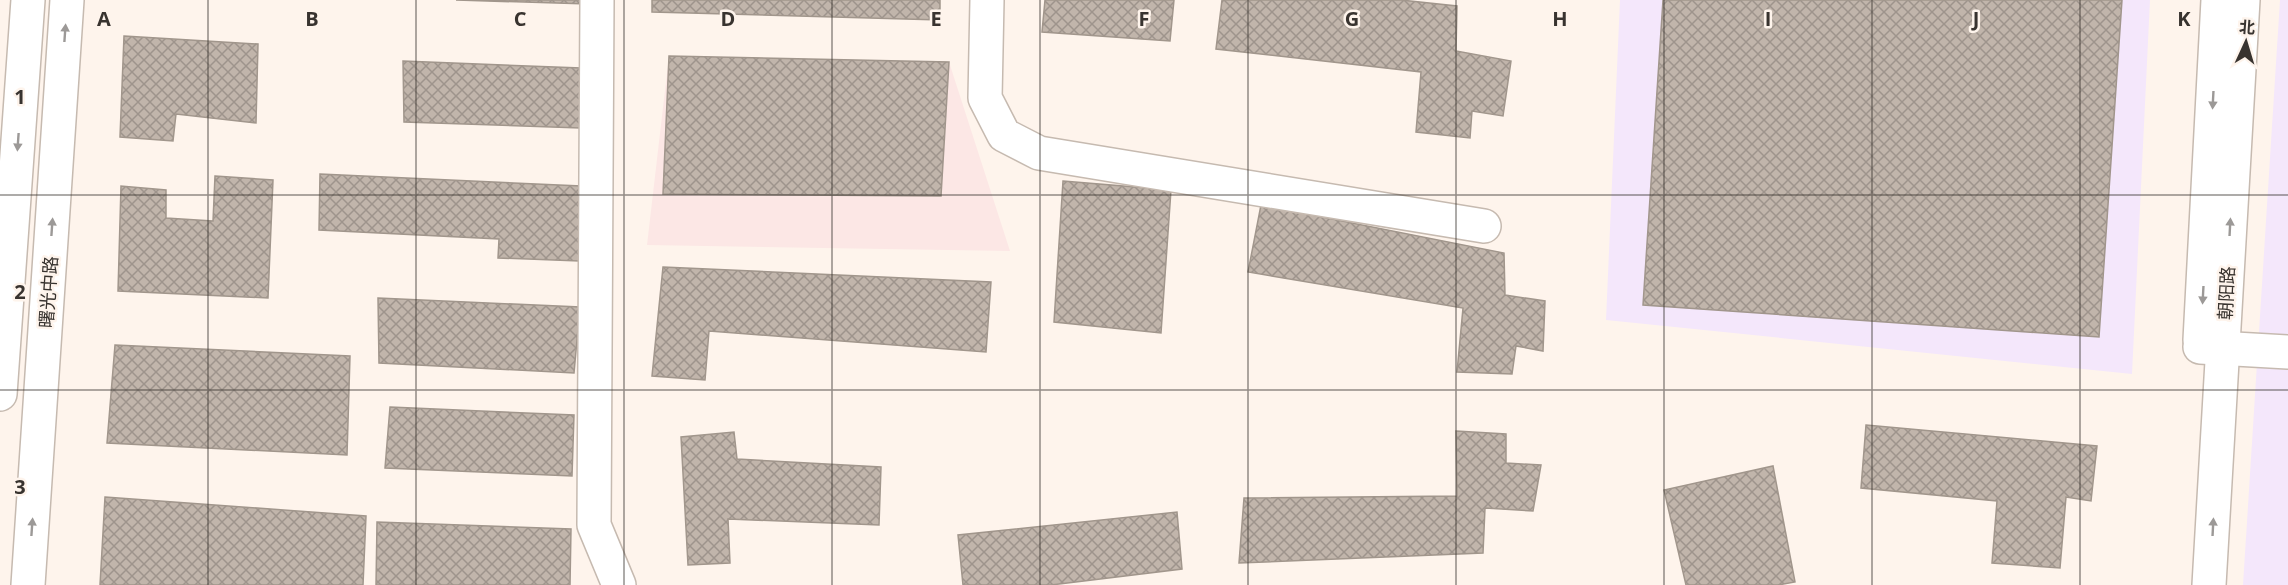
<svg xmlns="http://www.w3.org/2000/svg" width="2288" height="585" font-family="'Open Sans','Noto Sans SC',sans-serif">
<defs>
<pattern id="building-cross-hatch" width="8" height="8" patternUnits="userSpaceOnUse" patternTransform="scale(1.5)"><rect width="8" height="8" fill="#c1b5ab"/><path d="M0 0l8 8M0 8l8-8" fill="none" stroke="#9e948c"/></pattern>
</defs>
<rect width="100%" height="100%" fill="#fef4ec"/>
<!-- commercial -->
<g fill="#f4e7fb">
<path d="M 1620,0 L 2150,0 L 2132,374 L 1606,320 Z"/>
<path d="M 2280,0 L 2288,0 L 2288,585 L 2243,585 Z"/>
</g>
<!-- education -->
<path fill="#fce7e5" d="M 669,56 L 949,62 L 1010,251 L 647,245 Z"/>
<!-- building -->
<g fill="url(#building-cross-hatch)" stroke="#a1968c" stroke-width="1.5">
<path d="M 456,0 L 588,0 L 588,4 Z"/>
<path d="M 652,0 L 940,0 L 940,20 L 652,12 Z"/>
<path d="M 1045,0 L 1174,0 L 1170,41 L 1042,32 Z"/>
<path d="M 1222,0 L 1401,0 L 1457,6 L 1456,51 L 1511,61 L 1503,116 L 1472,111 L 1470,138 L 1416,132 L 1421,72 L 1216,49 Z"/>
<path d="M 1663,0 L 2122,0 L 2099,337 L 1643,305 Z"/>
<path d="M 124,36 L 258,44 L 256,123 L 176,114 L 173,141 L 120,137 Z"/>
<path d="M 669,56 L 949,62 L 941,196 L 663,194 Z"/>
<path d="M 403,61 L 581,68 L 580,128 L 404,122 Z"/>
<path d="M 320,174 L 581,186 L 579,261 L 498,258 L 499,239 L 319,230 Z"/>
<path d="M 215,176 L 273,180 L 268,298 L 118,291 L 121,186 L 166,190 L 166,218 L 213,221 Z"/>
<path d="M 1063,181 L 1171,190 L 1161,333 L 1054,322 Z"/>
<path d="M 1261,205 L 1504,253 L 1505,295 L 1545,301 L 1543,351 L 1516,346 L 1512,374 L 1457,372 L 1463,308 L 1248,272 Z"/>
<path d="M 663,267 L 991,282 L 986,352 L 709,331 L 705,380 L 652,376 Z"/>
<path d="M 378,298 L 580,307 L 574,373 L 379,363 Z"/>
<path d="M 115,345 L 350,356 L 347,455 L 107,443 Z"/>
<path d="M 390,407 L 574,415 L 572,476 L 385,468 Z"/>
<path d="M 1866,425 L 2097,446 L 2091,501 L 2066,497 L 2060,568 L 1992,563 L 1997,501 L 1861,488 Z"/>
<path d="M 1456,431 L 1506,434 L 1506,463 L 1541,465 L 1533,511 L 1485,508 L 1483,553 L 1239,563 L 1244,498 L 1457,496 Z"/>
<path d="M 734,432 L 737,459 L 881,467 L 879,525 L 728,519 L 730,563 L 688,565 L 681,437 Z"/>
<path d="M 1773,466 L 1795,582 L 1778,585 L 1686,585 L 1664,490 Z"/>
<path d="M 105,497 L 366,516 L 363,585 L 100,585 Z"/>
<path d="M 1177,512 L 1182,569 L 1051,585 L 963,585 L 958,535 Z"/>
<path d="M 377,522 L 571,529 L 570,585 L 376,585 Z"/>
</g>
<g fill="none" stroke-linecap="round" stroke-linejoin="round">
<!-- minor casing -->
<g stroke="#c6bab0" stroke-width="36">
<g id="minor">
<path d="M 597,0 L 594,525 L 619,585"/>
<path d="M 987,0 L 985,98 L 1004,135 L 1039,153 L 1484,226"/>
<path d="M 2200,340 L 2218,0"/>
<path d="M 2200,347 L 2288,352"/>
<path d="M 0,394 L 28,0"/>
<path d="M 28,585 L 67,0"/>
<path d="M 2209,585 L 2243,0"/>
</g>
</g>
<!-- minor -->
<use href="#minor" stroke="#fff" stroke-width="33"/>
</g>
<!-- one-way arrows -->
<defs><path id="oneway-solid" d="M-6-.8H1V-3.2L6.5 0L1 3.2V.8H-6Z" transform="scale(1.5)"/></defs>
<g fill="#9c9997">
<use href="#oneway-solid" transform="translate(65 33) rotate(-86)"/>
<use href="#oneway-solid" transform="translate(2213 100) rotate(93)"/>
<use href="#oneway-solid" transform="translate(18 142) rotate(94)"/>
<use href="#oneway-solid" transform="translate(52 227) rotate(-86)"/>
<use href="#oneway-solid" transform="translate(2230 227) rotate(-87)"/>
<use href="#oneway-solid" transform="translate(2203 295) rotate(93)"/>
<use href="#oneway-solid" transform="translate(32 527) rotate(-86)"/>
<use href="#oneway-solid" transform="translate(2213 527) rotate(-87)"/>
</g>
<!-- grid -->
<path fill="none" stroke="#38332f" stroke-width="1.5" stroke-opacity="0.55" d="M 208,0 L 208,585M 416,0 L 416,585M 624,0 L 624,585M 832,0 L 832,585M 1040,0 L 1040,585M 1248,0 L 1248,585M 1456,0 L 1456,585M 1664,0 L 1664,585M 1872,0 L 1872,585M 2080,0 L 2080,585M 0,195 L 2288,195M 0,390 L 2288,390"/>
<g text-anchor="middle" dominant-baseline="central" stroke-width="5" stroke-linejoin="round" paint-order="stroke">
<!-- street labels -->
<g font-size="18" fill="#38332f" stroke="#fef4ec">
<text transform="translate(48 292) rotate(-86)">曙光中路</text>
<text transform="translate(2226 293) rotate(-87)">朝阳路</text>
</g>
</g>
<g font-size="20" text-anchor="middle" font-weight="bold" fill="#38332f" stroke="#fef4ec" stroke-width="5" stroke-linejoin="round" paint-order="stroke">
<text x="104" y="26">A</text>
<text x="312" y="26">B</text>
<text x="520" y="26">C</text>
<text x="728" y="26">D</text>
<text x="936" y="26">E</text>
<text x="1144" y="26">F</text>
<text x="1352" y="26">G</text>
<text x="1560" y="26">H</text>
<text x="1768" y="26">I</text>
<text x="1976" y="26">J</text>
<text x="2184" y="26">K</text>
<text x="20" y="104">1</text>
<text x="20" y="299">2</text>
<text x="20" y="494">3</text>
</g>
<!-- north arrow -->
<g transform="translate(2246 42) rotate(4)" stroke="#fef4ec" stroke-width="4.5" paint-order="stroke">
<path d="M0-4.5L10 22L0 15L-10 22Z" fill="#38332f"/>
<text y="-9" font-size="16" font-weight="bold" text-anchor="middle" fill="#38332f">北</text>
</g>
</svg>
